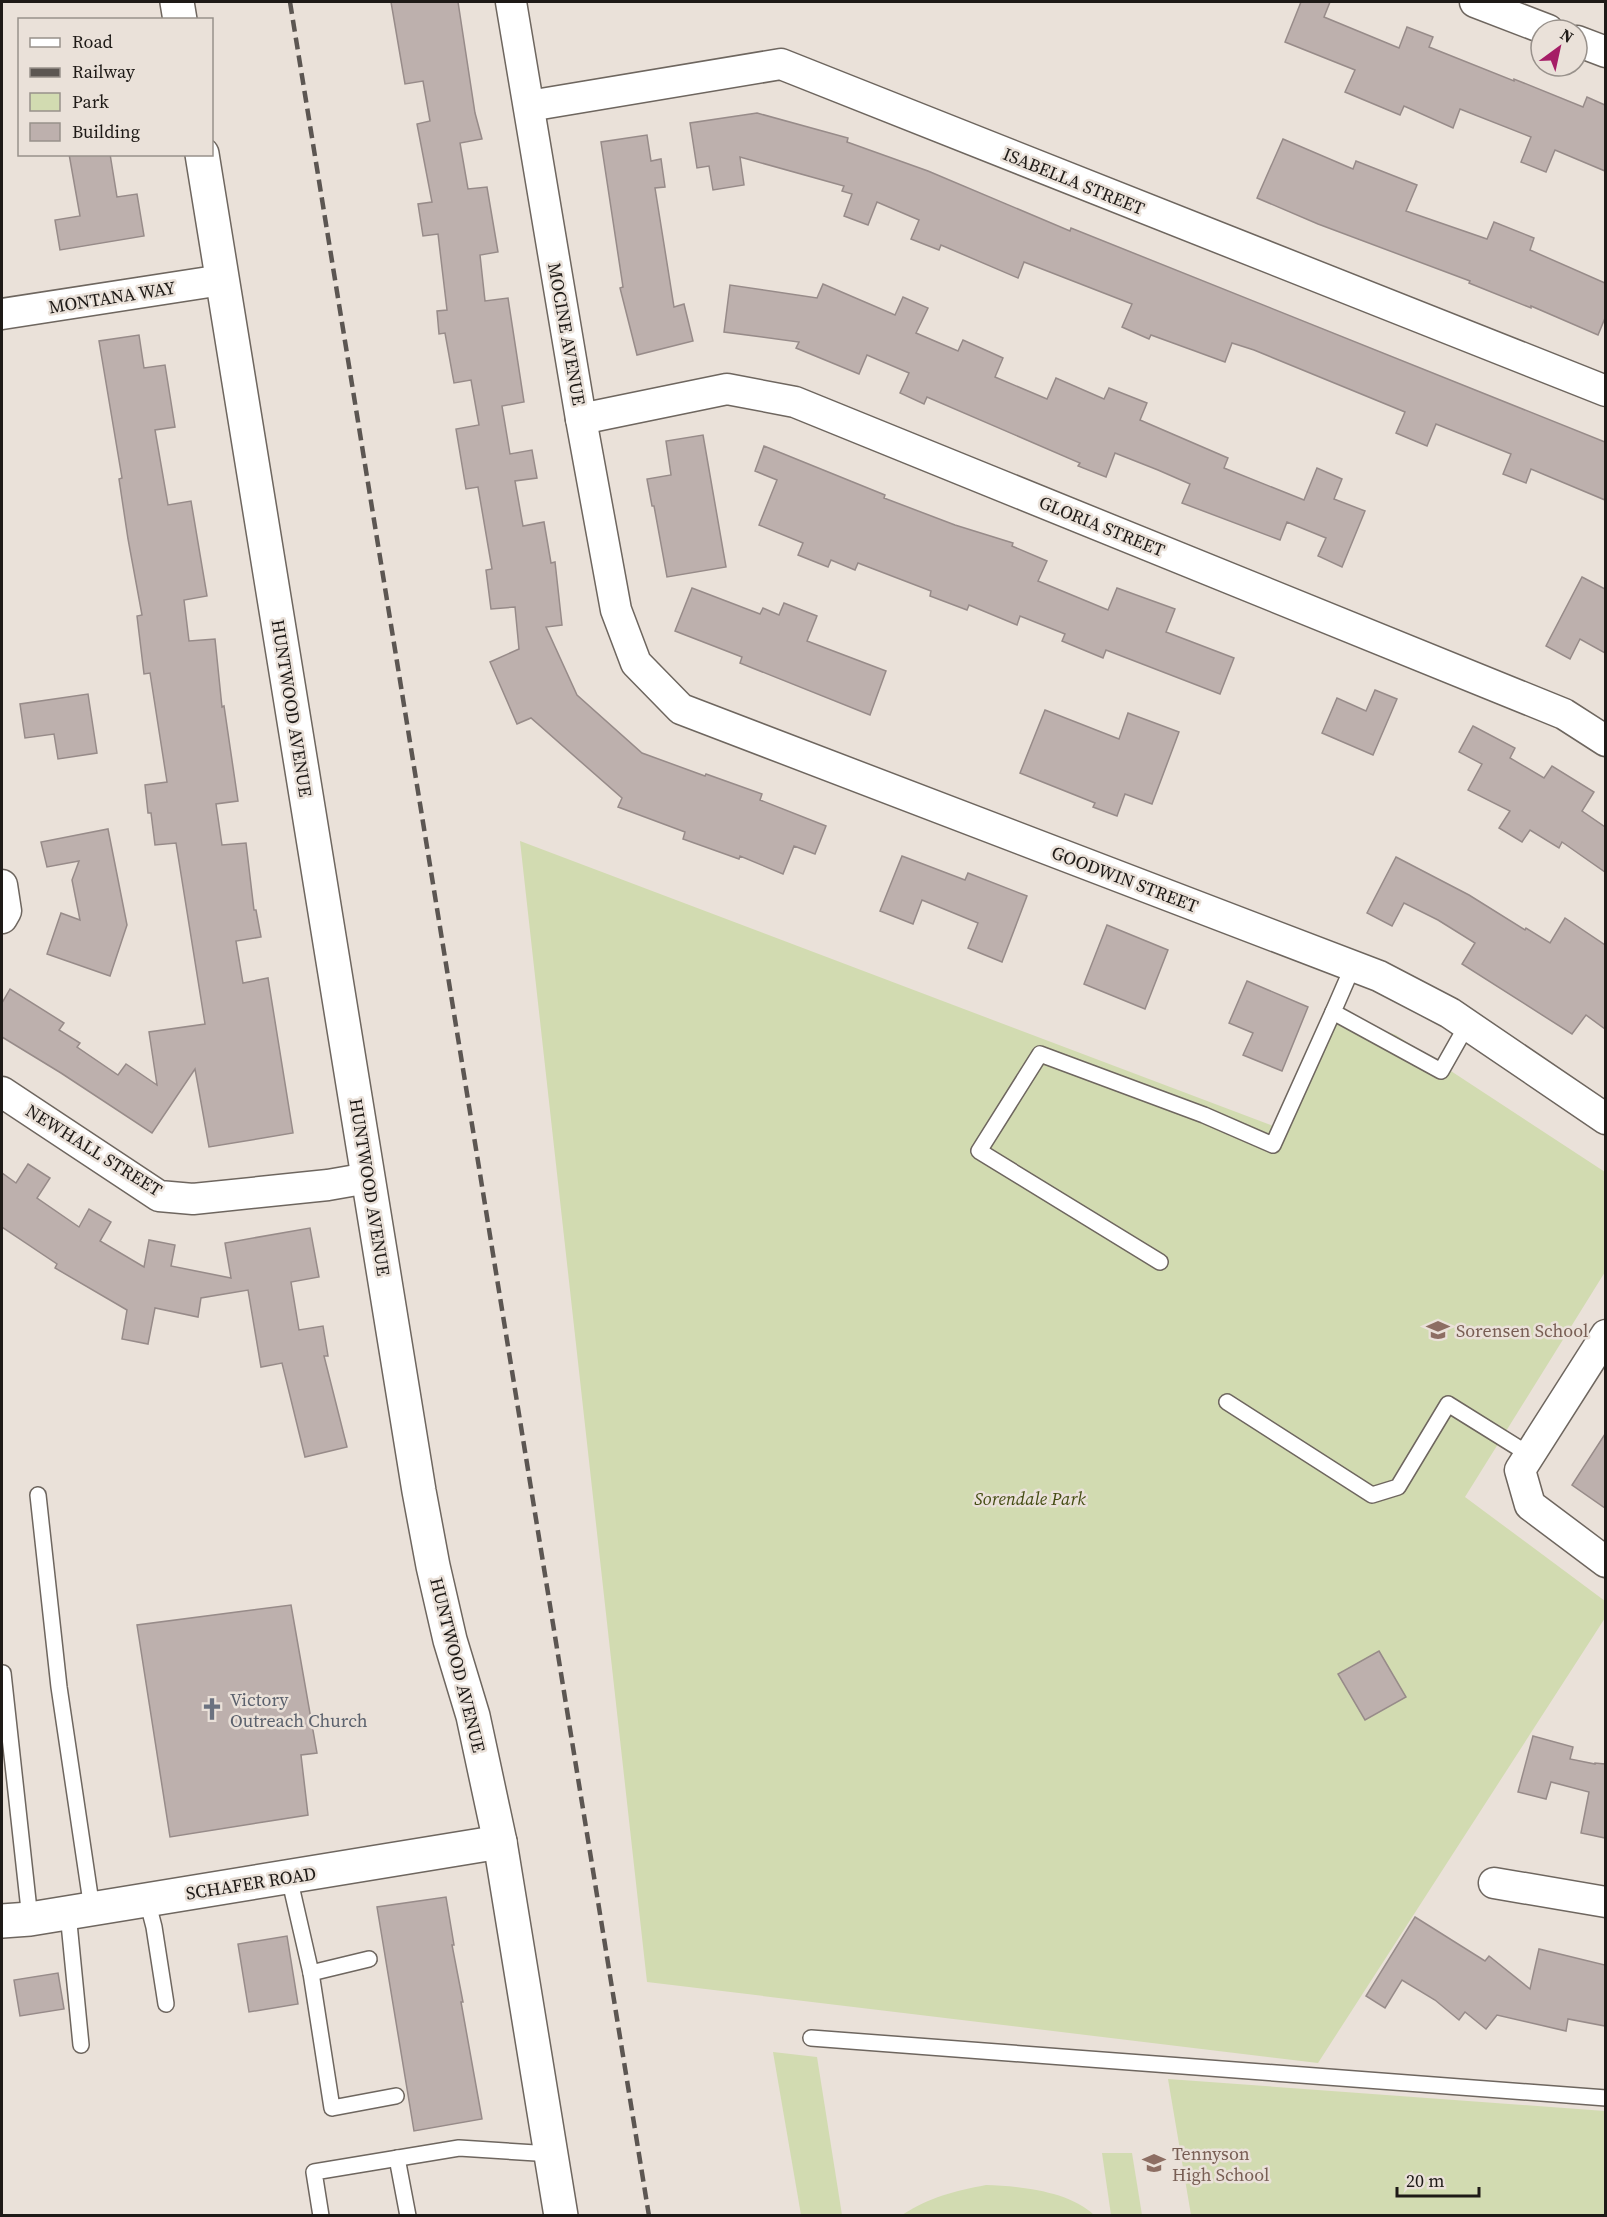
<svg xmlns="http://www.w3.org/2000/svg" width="1607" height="2217" font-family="'Source Serif 4',serif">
<rect width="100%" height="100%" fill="#eae1d9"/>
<!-- green -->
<g fill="#d2dbb1">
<path d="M 520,841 L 1273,1126 L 1326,1009 L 1396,1035 L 1605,1172 L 1605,1272 L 1465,1497 L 1605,1601 L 1605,1618 L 1318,2063 L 647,1982 Z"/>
<path d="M 773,2052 L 817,2057 L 842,2215 L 801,2215 Z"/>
<path d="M 1168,2079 L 1605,2111 L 1605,2215 L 1191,2215 Z"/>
<path d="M 1102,2153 L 1132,2153 L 1142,2215 L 1111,2215 Z"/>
<path d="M 986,2185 C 1019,2186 1069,2191 1094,2215 L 902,2215 C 930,2197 954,2191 986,2185 Z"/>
</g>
<!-- building -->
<g fill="#bdb0ad" stroke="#978b89" stroke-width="1.5">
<path d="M 391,2 L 458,2 L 475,113 L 482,139 L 460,143 L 468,189 L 487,187 L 498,252 L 480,255 L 485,301 L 508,298 L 524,402 L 502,406 L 510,454 L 532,450 L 537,478 L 515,481 L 523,526 L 544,522 L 551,563 L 555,562 L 562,625 L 546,627 L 577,695 L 642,753 L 705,776 L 706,774 L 762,794 L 760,800 L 826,826 L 815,854 L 794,846 L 783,874 L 740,856 L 739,859 L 683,839 L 685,832 L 618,807 L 622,798 L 531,718 L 517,724 L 490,662 L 519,649 L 515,607 L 491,609 L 486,570 L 492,569 L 478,487 L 466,489 L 456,429 L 479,425 L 471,380 L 454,383 L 445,333 L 439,334 L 437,311 L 447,310 L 438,234 L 423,236 L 418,204 L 432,202 L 417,124 L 430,121 L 423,81 L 405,84 Z"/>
<path d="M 1301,2 L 1330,2 L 1324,17 L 1399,48 L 1407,27 L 1433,37 L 1429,47 L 1514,81 L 1514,79 L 1583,107 L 1587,97 L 1605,105 L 1605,171 L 1555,150 L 1546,172 L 1521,162 L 1531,137 L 1460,109 L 1453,128 L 1404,106 L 1400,115 L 1345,92 L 1355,70 L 1285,42 Z"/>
<path d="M 757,113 L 848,138 L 847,142 L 928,171 L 1070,231 L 1071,228 L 1605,442 L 1605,500 L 1531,469 L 1526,483 L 1503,474 L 1511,454 L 1436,424 L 1427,446 L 1396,433 L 1405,412 L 1254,350 L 1232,343 L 1225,362 L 1151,335 L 1149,339 L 1122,327 L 1132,304 L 1024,262 L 1018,278 L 941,245 L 939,250 L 911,239 L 919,220 L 877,202 L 868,225 L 844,216 L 852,194 L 842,191 L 844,186 L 740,157 L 744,185 L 713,190 L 709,166 L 697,168 L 690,123 Z"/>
<path d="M 647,135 L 651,161 L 661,159 L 665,187 L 655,188 L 674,307 L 684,304 L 693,341 L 637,355 L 620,288 L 623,287 L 601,142 Z"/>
<path d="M 1283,139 L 1353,169 L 1356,161 L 1417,185 L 1406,211 L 1487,239 L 1494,222 L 1534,238 L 1530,250 L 1605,283 L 1605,318 L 1598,335 L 1531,306 L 1531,308 L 1469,283 L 1470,281 L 1318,224 L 1257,198 Z"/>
<path d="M 69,154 L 110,154 L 117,197 L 137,194 L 144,236 L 60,250 L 55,220 L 80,216 Z"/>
<path d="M 823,284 L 895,315 L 903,297 L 928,308 L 916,333 L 958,351 L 963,340 L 1003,358 L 995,377 L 1047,399 L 1056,378 L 1104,399 L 1109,388 L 1147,403 L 1140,420 L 1228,458 L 1224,468 L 1304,500 L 1317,468 L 1342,479 L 1334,499 L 1365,511 L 1342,567 L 1318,556 L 1326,538 L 1287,522 L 1280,540 L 1182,503 L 1190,484 L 1158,470 L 1115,453 L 1106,477 L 1078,466 L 1080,463 L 927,397 L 924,404 L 900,393 L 909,373 L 867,355 L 859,374 L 796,348 L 799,342 L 724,332 L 730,285 L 817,298 Z"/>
<path d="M 139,335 L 144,368 L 165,365 L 175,427 L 155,430 L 168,505 L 191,501 L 207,596 L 184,600 L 189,641 L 215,639 L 222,707 L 224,706 L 238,801 L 216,804 L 222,845 L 246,843 L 254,910 L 256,910 L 261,937 L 236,941 L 243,983 L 268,978 L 293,1133 L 209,1147 L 195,1069 L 152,1133 L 61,1073 L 2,1037 L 2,1003 L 10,989 L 64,1023 L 59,1030 L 80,1043 L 77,1047 L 118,1075 L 126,1064 L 157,1085 L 149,1032 L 205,1024 L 176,843 L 155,845 L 151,813 L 148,813 L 145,785 L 167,782 L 150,673 L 144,674 L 137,616 L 142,615 L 128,539 L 119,479 L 122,478 L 99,341 Z"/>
<path d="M 703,435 L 726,567 L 667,577 L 654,506 L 652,506 L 647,479 L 671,475 L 666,441 Z"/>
<path d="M 764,446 L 885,495 L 884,498 L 955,525 L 1013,543 L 1012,546 L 1047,561 L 1038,581 L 1108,610 L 1117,588 L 1175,609 L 1166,632 L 1234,658 L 1220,694 L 1106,650 L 1103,658 L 1062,641 L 1065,634 L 1020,616 L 1017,625 L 969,605 L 967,610 L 930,596 L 931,591 L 858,563 L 855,570 L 831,560 L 828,567 L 798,555 L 803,543 L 759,525 L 777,480 L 755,471 Z"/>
<path d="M 1582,577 L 1605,589 L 1605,653 L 1580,639 L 1570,659 L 1546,646 Z"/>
<path d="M 692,588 L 760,614 L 763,608 L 779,615 L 784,603 L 817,616 L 807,641 L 886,671 L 870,715 L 740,663 L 742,657 L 675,631 Z"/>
<path d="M 1375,690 L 1397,699 L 1373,755 L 1322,733 L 1337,698 L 1366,711 Z"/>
<path d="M 88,694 L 97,753 L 58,759 L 54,734 L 25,738 L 20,704 Z"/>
<path d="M 1045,710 L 1119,739 L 1128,713 L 1179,732 L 1152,804 L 1125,794 L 1117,816 L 1093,807 L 1095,803 L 1020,773 Z"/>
<path d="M 1473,726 L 1515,748 L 1510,758 L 1544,778 L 1552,766 L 1594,792 L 1582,811 L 1605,827 L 1605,872 L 1562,842 L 1559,848 L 1530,830 L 1522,842 L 1499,828 L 1510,811 L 1468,790 L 1482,764 L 1459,752 Z"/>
<path d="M 108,829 L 127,925 L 110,976 L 47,954 L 61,913 L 80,920 L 72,880 L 79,861 L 47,867 L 41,842 Z"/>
<path d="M 902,856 L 965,880 L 968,873 L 1027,896 L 1002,962 L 968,948 L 978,923 L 922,900 L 913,924 L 880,911 Z"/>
<path d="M 1396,857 L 1469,895 L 1525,930 L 1526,928 L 1550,943 L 1565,918 L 1605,945 L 1605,1029 L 1586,1015 L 1572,1034 L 1462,964 L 1475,943 L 1438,920 L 1404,903 L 1392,926 L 1367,913 Z"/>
<path d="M 1107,925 L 1168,950 L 1145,1009 L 1084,984 Z"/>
<path d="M 1247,981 L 1308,1007 L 1282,1071 L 1243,1055 L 1253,1033 L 1229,1023 Z"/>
<path d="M 28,1164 L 50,1178 L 37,1198 L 79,1227 L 89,1209 L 111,1222 L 100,1241 L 144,1267 L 149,1240 L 175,1245 L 171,1266 L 231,1278 L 225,1243 L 310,1228 L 319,1277 L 291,1282 L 299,1330 L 323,1326 L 328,1356 L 324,1356 L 347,1447 L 305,1457 L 282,1363 L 261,1367 L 248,1290 L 201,1298 L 198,1317 L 155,1308 L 148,1344 L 122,1339 L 127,1310 L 55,1268 L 57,1264 L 2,1227 L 2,1173 L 16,1183 Z"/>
<path d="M 1605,1434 L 1605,1508 L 1572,1485 Z"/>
<path d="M 291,1605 L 317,1753 L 301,1755 L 308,1815 L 170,1837 L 137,1625 Z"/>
<path d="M 1379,1651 L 1406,1697 L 1365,1720 L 1338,1674 Z"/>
<path d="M 1533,1736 L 1573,1747 L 1570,1759 L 1595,1764 L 1595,1763 L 1605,1764 L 1605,1838 L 1581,1833 L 1589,1792 L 1551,1782 L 1546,1799 L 1518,1792 Z"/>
<path d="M 446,1897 L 454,1945 L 452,1945 L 463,2002 L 461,2002 L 482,2119 L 414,2131 L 377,1907 Z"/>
<path d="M 1415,1917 L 1485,1961 L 1489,1956 L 1530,1989 L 1539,1949 L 1605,1965 L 1605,2026 L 1568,2019 L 1566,2031 L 1497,2015 L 1486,2029 L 1465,2012 L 1459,2020 L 1435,2000 L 1402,1980 L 1385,2008 L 1366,1996 Z"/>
<path d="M 287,1936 L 298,2004 L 249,2012 L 238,1944 Z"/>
<path d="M 58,1973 L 64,2009 L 20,2016 L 14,1980 Z"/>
</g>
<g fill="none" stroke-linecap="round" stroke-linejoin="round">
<!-- service casing -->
<g stroke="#6e665f" stroke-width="18">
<g id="service">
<path d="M 1353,966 L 1333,1012 L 1441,1071 L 1467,1025"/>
<path d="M 1160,1262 L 979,1151 L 1040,1054 L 1204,1115 L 1273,1145 L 1333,1012"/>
<path d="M 1227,1402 L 1372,1495 L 1398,1487 L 1448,1404 L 1530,1455"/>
<path d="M 38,1495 L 59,1687 L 92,1909"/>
<path d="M 3,1673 L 30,1919"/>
<path d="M 289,1877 L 311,1973 L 369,1959"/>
<path d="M 147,1900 L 154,1927 L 166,2004"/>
<path d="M 68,1913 L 81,2045"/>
<path d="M 311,1973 L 332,2108 L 396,2096"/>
<path d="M 811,2038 L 1606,2098"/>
<path d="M 397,2158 L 408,2216"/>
<path d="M 321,2216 L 314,2172 L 459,2148 L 552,2154"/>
</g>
</g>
<!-- minor casing -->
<g stroke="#6e665f" stroke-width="33">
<g id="minor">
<path d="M 511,2 L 581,419 L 616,610 L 636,663 L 681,709 L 1379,976 L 1450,1013 L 1606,1119"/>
<path d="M 1475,2 L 1548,30"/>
<path d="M 1577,41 L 1606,52"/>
<path d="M 529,106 L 781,64 L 1606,391"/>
<path d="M 2,314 L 222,280"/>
<path d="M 581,419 L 727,389 L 795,402 L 1564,714 L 1606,741"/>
<path d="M 2,885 L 6,911 L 2,918"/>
<path d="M 2,1092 L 159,1196 L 193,1199 L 328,1185 L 368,1178"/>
<path d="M 1606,1335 L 1520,1470 L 1530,1505 L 1606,1562"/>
<path d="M 1494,1883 L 1606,1902"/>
</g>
</g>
<!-- tertiary casing -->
<g stroke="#6e665f" stroke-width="36">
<g id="tertiary">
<path d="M 177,2 L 180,20"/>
<path d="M 202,154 L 419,1491 L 433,1566 L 450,1640 L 473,1716 L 500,1842 L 561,2216"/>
<path d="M 2,1921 L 30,1919 L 500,1842"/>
</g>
</g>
<!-- service -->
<use href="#service" stroke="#fff" stroke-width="15"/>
<!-- minor -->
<use href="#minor" stroke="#fff" stroke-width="30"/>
<!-- tertiary -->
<use href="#tertiary" stroke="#fff" stroke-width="33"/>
<!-- rail -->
<path stroke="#5c5652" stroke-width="4.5" stroke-dasharray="12 6" stroke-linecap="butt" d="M 290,2 L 649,2216"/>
</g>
<!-- icons -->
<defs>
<g id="school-bare" transform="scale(1.8)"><path d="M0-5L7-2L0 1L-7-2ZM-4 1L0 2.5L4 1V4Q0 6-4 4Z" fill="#8d6e63" stroke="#eae1d9" stroke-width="2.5" paint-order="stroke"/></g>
<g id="church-bare" transform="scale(1.8)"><path d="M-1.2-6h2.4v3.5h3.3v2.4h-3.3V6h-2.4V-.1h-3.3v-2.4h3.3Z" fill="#6b7280" stroke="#eae1d9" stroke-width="2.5" paint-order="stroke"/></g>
</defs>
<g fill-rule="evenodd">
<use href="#school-bare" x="1438" y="1330"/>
<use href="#church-bare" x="212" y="1709"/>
<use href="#school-bare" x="1154" y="2163"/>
</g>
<g text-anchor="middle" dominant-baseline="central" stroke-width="5" stroke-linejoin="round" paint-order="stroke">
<!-- street labels -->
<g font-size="18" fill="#1e1a17" stroke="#eae1d9">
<text transform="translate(1074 181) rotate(22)">ISABELLA STREET</text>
<text transform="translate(112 297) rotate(-9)">MONTANA WAY</text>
<text transform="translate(567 334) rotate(80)">MOCINE AVENUE</text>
<text transform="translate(1102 526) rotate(22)">GLORIA STREET</text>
<text transform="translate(292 708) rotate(81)">HUNTWOOD AVENUE</text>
<text transform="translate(1125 879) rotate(21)">GOODWIN STREET</text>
<text transform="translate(94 1150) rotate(32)">NEWHALL STREET</text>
<text transform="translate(370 1187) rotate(81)">HUNTWOOD AVENUE</text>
<text transform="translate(458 1665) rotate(76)">HUNTWOOD AVENUE</text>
<text transform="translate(251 1883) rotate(-9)">SCHAFER ROAD</text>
</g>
<!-- education labels -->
<g font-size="18" fill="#785e54" stroke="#eae1d9" text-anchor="start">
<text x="1456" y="1330">Sorensen School</text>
<text x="1172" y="2153">Tennyson<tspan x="1172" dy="21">High School</tspan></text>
</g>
<!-- park labels -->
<g font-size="18" font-style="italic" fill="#444c12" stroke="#eae1d9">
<text x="1030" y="1498">Sorendale Park</text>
</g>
<!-- worship labels -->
<g font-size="18" fill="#5b616d" stroke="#eae1d9" text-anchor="start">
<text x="230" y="1699">Victory<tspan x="230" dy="21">Outreach Church</tspan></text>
</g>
</g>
<!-- border -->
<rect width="1607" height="2217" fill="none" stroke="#1e1a17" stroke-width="6"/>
<!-- legend -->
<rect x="18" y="18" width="195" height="138" fill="#eae1d9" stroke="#98918b" stroke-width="1.5"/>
<rect x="30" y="38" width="30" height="9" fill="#ffffff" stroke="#98918b" stroke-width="1.5"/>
<text x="72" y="48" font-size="18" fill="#1e1a17">Road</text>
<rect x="30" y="68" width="30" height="9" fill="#5c5652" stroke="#98918b" stroke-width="1.5"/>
<text x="72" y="78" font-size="18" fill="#1e1a17">Railway</text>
<rect x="30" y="93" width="30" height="18" fill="#d2dbb1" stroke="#98918b" stroke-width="1.5"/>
<text x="72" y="108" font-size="18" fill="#1e1a17">Park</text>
<rect x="30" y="123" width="30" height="18" fill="#bdb0ad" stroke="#98918b" stroke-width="1.5"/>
<text x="72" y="138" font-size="18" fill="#1e1a17">Building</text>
<!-- north arrow -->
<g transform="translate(1559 48) rotate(33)"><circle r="28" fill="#eae1d9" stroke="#98918b" stroke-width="1.5"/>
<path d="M0-4.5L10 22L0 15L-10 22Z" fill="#a51d66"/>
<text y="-9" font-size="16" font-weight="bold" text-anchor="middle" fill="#1e1a17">N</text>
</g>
<!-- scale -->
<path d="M1397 2187v9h82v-9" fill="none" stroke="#1e1a17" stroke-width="3"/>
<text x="1406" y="2187" font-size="18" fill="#1e1a17" stroke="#eae1d9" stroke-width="4.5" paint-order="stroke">20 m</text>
</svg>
